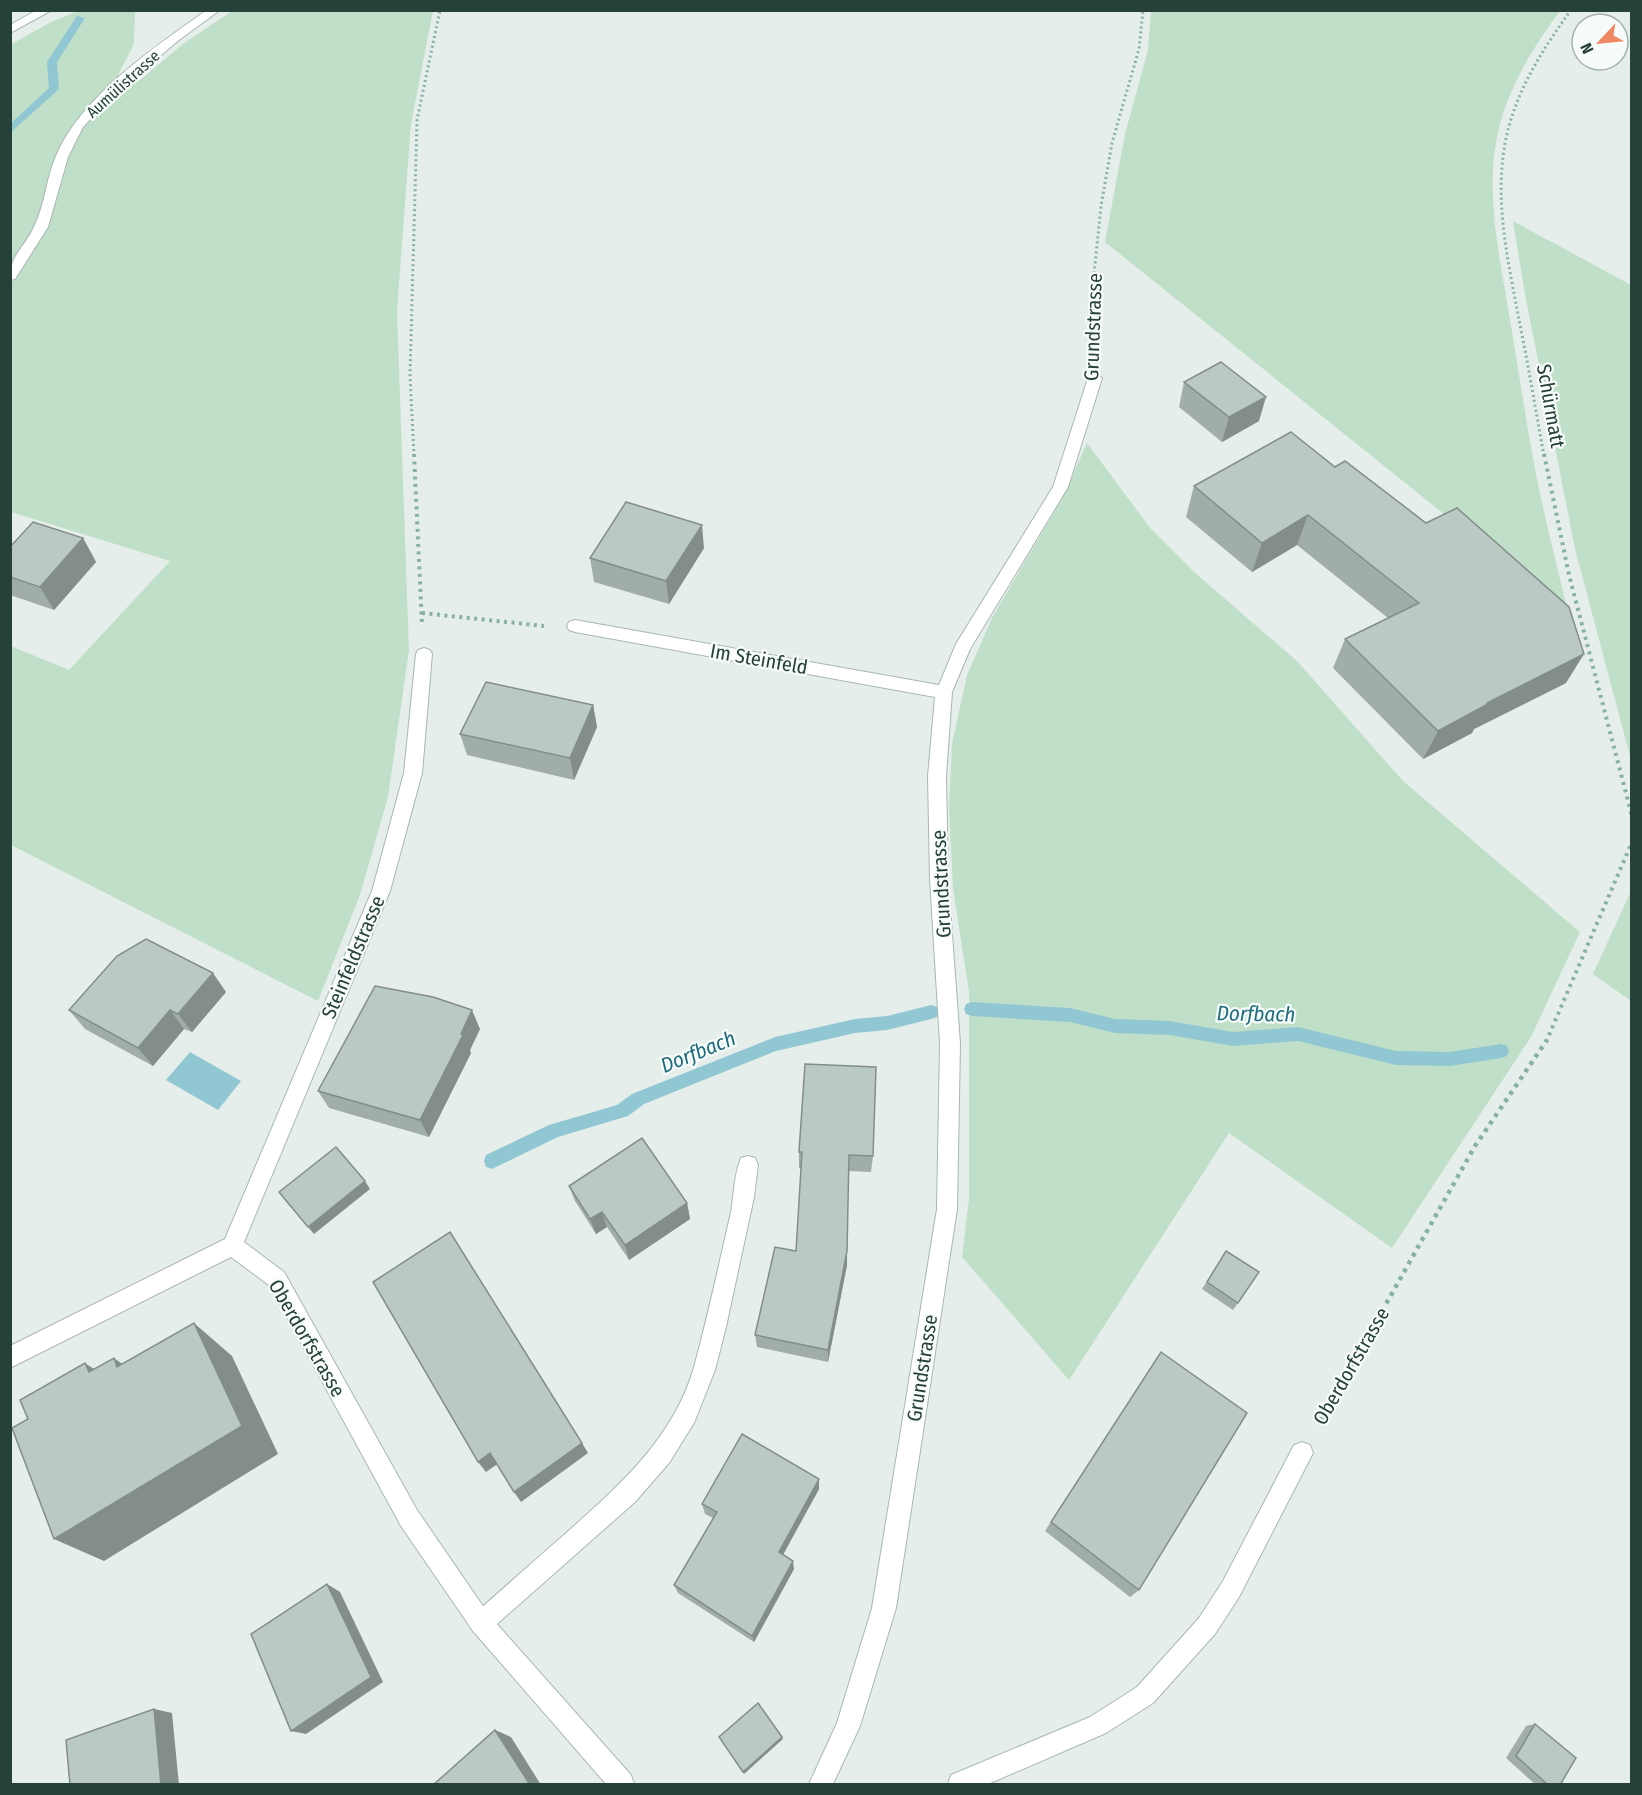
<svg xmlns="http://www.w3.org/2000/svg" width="1642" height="1795" font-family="'Fira Sans Condensed',sans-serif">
<rect width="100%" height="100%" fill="#e6eeeb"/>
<!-- green -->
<g fill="#c0dfc8">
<path d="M 78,11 L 135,11 L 134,44 L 118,75 L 140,80 L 183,44 L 232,11 L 433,11 L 411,124 L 397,311 L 409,650 L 388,797 L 360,895 L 318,1001 L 11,845 L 11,646 L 69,670 L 170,561 L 11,512 L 10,45 L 51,22 Z"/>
<path d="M 1151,11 L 1560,11 C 1530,51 1502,98 1495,149 C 1487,205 1501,264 1510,320 C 1518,367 1525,415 1534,463 C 1544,518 1559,572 1571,626 L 1454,522 L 1105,242 L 1125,134 L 1148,50 Z"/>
<path d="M 1513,221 L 1631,285 L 1631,760 L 1575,549 L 1524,289 Z"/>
<path d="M 1087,443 L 1151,529 L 1194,572 L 1297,661 L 1403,781 L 1580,932 L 1531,1037 L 1392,1248 L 1229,1133 L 1069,1380 L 962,1257 L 969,1199 L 969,992 L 953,888 L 949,808 L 952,744 L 967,675 L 993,616 L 1062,499 Z"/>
<path d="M 1631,891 L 1631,1001 L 1593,974 Z"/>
</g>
<!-- water -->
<path fill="#90c7d2" d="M 190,1052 L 241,1081 L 218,1110 L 166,1080 Z"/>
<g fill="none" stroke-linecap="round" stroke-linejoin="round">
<!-- stream -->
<g fill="#90c7d2" fill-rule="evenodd">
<path d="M 77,16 L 85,18 L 57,62 L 59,89 L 10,133 L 10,124 L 49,88 L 47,62 Z"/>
<path d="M 972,1002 L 1070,1008 L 1115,1019 L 1170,1021 L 1233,1032 L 1298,1027 L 1396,1051 L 1450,1052 L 1501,1044 L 1507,1046 L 1509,1051 L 1507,1056 L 1501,1058 L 1450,1066 L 1396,1065 L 1298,1041 L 1233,1046 L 1170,1035 L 1115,1033 L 1070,1022 L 972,1016 L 966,1014 L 964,1009 L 966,1004 Z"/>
<path d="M 931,1005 L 937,1007 L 939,1012 L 937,1017 L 931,1019 L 887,1030 L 855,1033 L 776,1051 L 644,1104 L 628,1116 L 558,1137 L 492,1169 L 486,1167 L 484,1161 L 486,1155 L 549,1125 L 617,1105 L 632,1094 L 775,1037 L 855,1019 L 887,1016 Z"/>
</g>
<!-- lane casing -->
<g stroke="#a8b7b2" stroke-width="2">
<path id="lane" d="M 748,1156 L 755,1158 L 758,1165 L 754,1197 L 726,1327 L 715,1370 L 694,1423 L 669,1463 L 635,1502 L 489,1631 L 481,1635 L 473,1631 L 469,1623 L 473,1615 C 504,1588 534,1561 565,1534 C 618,1487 674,1438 694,1367 C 708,1316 719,1264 731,1212 C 734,1195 734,1174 741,1158 Z"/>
</g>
<!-- street casing -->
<g stroke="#a8b7b2" stroke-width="2">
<g id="street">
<path d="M 207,10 L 220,10 L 179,40 L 108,100 L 83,127 L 68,157 L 48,227 L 15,279 L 10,280 C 10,254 24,249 34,227 C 45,205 46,179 56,156 C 81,97 154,47 207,10 Z"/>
<path d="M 1095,373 L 1102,378 L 1068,487 L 970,649 L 952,692 L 946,776 L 948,879 L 960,1043 L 957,1209 L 896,1608 L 860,1726 L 833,1784 L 809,1784 L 837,1723 L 872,1608 L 937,1209 L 940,1043 L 930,879 L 928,776 L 935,697 L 575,632 L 569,630 L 567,626 L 569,622 L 575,620 L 939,685 L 956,644 L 1053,487 L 1088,378 Z"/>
<path d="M 424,648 L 430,650 L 432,654 L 422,773 L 390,891 L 244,1242 L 284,1272 L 417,1510 L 489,1615 L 631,1775 L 634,1784 L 606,1784 L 473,1631 L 401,1526 L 270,1286 L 231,1257 L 10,1368 L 10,1346 L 225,1239 L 372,891 L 404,773 L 416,654 L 418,650 Z"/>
<path d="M 1302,1442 L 1310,1445 L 1313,1453 L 1239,1597 L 1215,1634 L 1153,1703 L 1106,1733 L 988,1784 L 948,1784 L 951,1775 L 1090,1717 L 1137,1687 L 1199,1618 L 1223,1581 L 1294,1445 Z"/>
</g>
</g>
<!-- secondary casing -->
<g stroke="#a4bab3" stroke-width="2">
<path id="secondary" d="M 37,10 L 52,10 L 10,33 L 10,25 Z"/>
</g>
<!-- path-far2 -->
<g stroke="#87b1a5" stroke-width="3" stroke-dasharray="2 3" stroke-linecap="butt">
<path d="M 1092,348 L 1090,314 L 1101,206 L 1112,143 L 1139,49 L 1143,10"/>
<path d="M 414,456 L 410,376 L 417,120 L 440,10"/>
<path d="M 1544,456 C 1536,412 1529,369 1520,325 C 1508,260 1491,192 1509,126 C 1521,83 1545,46 1571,10"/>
</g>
<!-- path-far1 -->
<g stroke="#87b1a5" stroke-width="4" stroke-dasharray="3 4.5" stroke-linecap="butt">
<path d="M 414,454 L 422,625"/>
<path d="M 1544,454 L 1569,575 L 1632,816"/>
<path d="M 422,613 L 544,626"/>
<path d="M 1546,1042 L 1632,842"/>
</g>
<!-- path -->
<path stroke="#87b1a5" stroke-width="4.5" stroke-dasharray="4 5" stroke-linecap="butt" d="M 1320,1421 L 1475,1146 L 1547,1040"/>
<!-- lane -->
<use href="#lane" fill="#fff" fill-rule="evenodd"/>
<!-- street -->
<use href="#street" fill="#fff" fill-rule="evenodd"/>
<!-- secondary -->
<use href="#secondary" fill="#fff" fill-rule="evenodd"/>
</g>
<!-- wall -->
<g fill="#a1ada9">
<path d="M 1184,382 L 1259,421 L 1222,442 L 1179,407 Z"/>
<path d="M 1291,432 L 1566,683 L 1474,729 L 1472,733 L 1423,759 L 1333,668 L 1345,639 L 1388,618 L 1297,545 L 1252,572 L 1186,517 L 1194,486 Z"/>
<path d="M 83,538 L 96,562 L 54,610 L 10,595 L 10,547 Z"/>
<path d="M 704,548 L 669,604 L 594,582 L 590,558 Z"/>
<path d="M 593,705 L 597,727 L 574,780 L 467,755 L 460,734 Z"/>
<path d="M 226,992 L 192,1032 L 184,1029 L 153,1066 L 85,1029 L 69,1010 Z"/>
<path d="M 480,1029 L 470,1050 L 471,1053 L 429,1137 L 329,1108 L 318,1091 Z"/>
<path d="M 799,1152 L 873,1156 L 871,1172 L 848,1171 L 847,1265 L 828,1362 L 757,1347 L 755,1335 L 796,1251 L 801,1168 L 799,1168 Z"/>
<path d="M 569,1186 L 687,1203 L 690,1219 L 629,1260 L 607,1227 L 596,1234 L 575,1201 Z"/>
<path d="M 1226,1251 L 1238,1303 L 1233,1310 L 1202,1289 Z"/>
<path d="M 1161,1352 L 1139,1590 L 1130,1597 L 1045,1531 Z"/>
<path d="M 819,1479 L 819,1489 L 783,1555 L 794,1569 L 754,1642 L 678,1593 L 674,1585 L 713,1518 L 705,1514 L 702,1504 Z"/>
<path d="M 1535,1724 L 1560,1785 L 1536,1785 L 1506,1758 L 1526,1726 Z"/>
</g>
<!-- shaded-wall -->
<g fill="#838d89">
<path d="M 1266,397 L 1259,421 L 1222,442 L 1229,417 Z"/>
<path d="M 1308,515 L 1297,545 L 1252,572 L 1262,543 Z"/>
<path d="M 702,525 L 704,548 L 669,604 L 666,581 Z"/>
<path d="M 83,538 L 96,562 L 54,610 L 40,587 Z"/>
<path d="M 1584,654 L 1566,683 L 1474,729 L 1472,733 L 1423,759 L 1438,731 L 1487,703 Z"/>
<path d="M 593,705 L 597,727 L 574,780 L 570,758 Z"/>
<path d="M 213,973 L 226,992 L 192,1032 L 178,1014 Z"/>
<path d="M 170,1010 L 184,1029 L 153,1066 L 138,1048 Z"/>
<path d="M 472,1010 L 480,1029 L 470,1050 L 471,1053 L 429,1137 L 420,1120 Z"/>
<path d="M 365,1181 L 370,1189 L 314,1234 L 308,1227 Z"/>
<path d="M 687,1203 L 690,1219 L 629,1260 L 625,1245 Z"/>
<path d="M 602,1212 L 607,1227 L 596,1234 L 590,1219 Z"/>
<path d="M 847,1251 L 847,1265 L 828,1362 L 828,1350 Z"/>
<path d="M 194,1323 L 232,1356 L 278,1454 L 104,1561 L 54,1539 Z"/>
<path d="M 114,1358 L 157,1389 L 117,1367 Z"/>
<path d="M 85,1363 L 131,1394 L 89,1372 Z"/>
<path d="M 582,1443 L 588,1453 L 521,1502 L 514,1492 Z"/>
<path d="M 490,1453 L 499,1463 L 486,1472 L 478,1462 Z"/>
<path d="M 819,1479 L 819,1489 L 780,1560 L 779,1552 Z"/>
<path d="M 793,1561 L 794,1569 L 754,1642 L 752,1636 Z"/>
<path d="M 327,1584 L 340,1592 L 383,1682 L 306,1734 L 291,1731 Z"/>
<path d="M 154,1709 L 172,1713 L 179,1785 L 161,1785 Z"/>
<path d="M 495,1730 L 511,1737 L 541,1785 L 530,1785 Z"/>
<path d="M 782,1737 L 783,1739 L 744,1774 L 743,1772 Z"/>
</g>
<!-- building -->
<g fill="#bbc9c4" stroke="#838d89" stroke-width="1.5">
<path d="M 1221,362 L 1266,397 L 1229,417 L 1184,382 Z"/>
<path d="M 1291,432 L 1335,467 L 1345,461 L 1426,523 L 1457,508 L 1569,607 L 1584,654 L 1487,703 L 1488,704 L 1438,731 L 1345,639 L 1419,603 L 1308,515 L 1262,543 L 1194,486 Z"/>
<path d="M 626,502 L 702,525 L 666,581 L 590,558 Z"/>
<path d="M 33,522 L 83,538 L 40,587 L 10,577 L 10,547 Z"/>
<path d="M 486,682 L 593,705 L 570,758 L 460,734 Z"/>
<path d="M 146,939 L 213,973 L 178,1014 L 170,1010 L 138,1048 L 69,1010 L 117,956 Z"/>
<path d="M 375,986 L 433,997 L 472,1010 L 461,1034 L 463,1035 L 420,1120 L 318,1091 Z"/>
<path d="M 805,1064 L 876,1067 L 873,1156 L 849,1155 L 847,1251 L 828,1350 L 755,1335 L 775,1247 L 796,1251 L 802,1152 L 799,1152 Z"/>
<path d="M 642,1138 L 687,1203 L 625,1245 L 602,1212 L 590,1219 L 569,1186 Z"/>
<path d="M 336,1147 L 365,1181 L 308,1227 L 279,1192 Z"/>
<path d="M 450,1232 L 582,1443 L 514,1492 L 490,1453 L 478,1462 L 373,1282 Z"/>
<path d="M 1226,1251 L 1259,1272 L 1238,1303 L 1207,1282 Z"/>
<path d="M 194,1323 L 242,1426 L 54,1539 L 12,1428 L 28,1419 L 20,1400 L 85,1363 L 89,1372 L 114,1358 L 117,1367 Z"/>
<path d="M 1161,1352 L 1247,1413 L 1139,1590 L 1051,1522 Z"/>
<path d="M 742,1434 L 819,1479 L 779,1552 L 793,1561 L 752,1636 L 674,1585 L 717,1512 L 702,1504 Z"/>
<path d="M 327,1584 L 371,1677 L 291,1731 L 251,1634 Z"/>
<path d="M 758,1703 L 782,1737 L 743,1772 L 719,1737 Z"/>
<path d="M 154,1709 L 161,1785 L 70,1785 L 66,1740 Z"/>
<path d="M 1535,1724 L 1576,1758 L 1560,1785 L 1548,1785 L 1516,1756 Z"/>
<path d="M 495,1730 L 530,1785 L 433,1785 Z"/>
</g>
<g text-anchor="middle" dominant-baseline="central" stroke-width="4.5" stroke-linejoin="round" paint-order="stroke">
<!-- far-street labels -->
<g font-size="16" fill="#254139" stroke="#f7fbf9">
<text transform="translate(123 84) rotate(-42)">Aumülistrasse</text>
</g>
<!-- street labels -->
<g font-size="20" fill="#254139" stroke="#f7fbf9">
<text transform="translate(1093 327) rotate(-88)">Grundstrasse</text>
<text transform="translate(1551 406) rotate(80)">Schürmatt</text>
<text transform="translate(759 659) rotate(10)">Im Steinfeld</text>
<text transform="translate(941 884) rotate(-93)">Grundstrasse</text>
<text transform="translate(353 957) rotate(-67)">Steinfeldstrasse</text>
<text transform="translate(307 1338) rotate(60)">Oberdorfstrasse</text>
<text transform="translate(1351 1366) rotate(-60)">Oberdorfstrasse</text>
<text transform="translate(922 1368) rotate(-81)">Grundstrasse</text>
</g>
<!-- water labels -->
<g font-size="21" font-style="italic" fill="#1f6c7d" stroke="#f7fbf9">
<text transform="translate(1256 1014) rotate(1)">Dorfbach</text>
<text transform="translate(698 1052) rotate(-22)">Dorfbach</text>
</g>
</g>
<!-- border -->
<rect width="1642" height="1795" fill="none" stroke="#254139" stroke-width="24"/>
<!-- north arrow -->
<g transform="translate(1600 42) rotate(244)"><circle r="28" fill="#f7fbf9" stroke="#a3b1ac" stroke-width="1.5"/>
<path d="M0-4.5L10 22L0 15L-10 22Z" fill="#f08763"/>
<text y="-9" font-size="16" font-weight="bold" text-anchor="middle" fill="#254139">N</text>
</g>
</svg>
